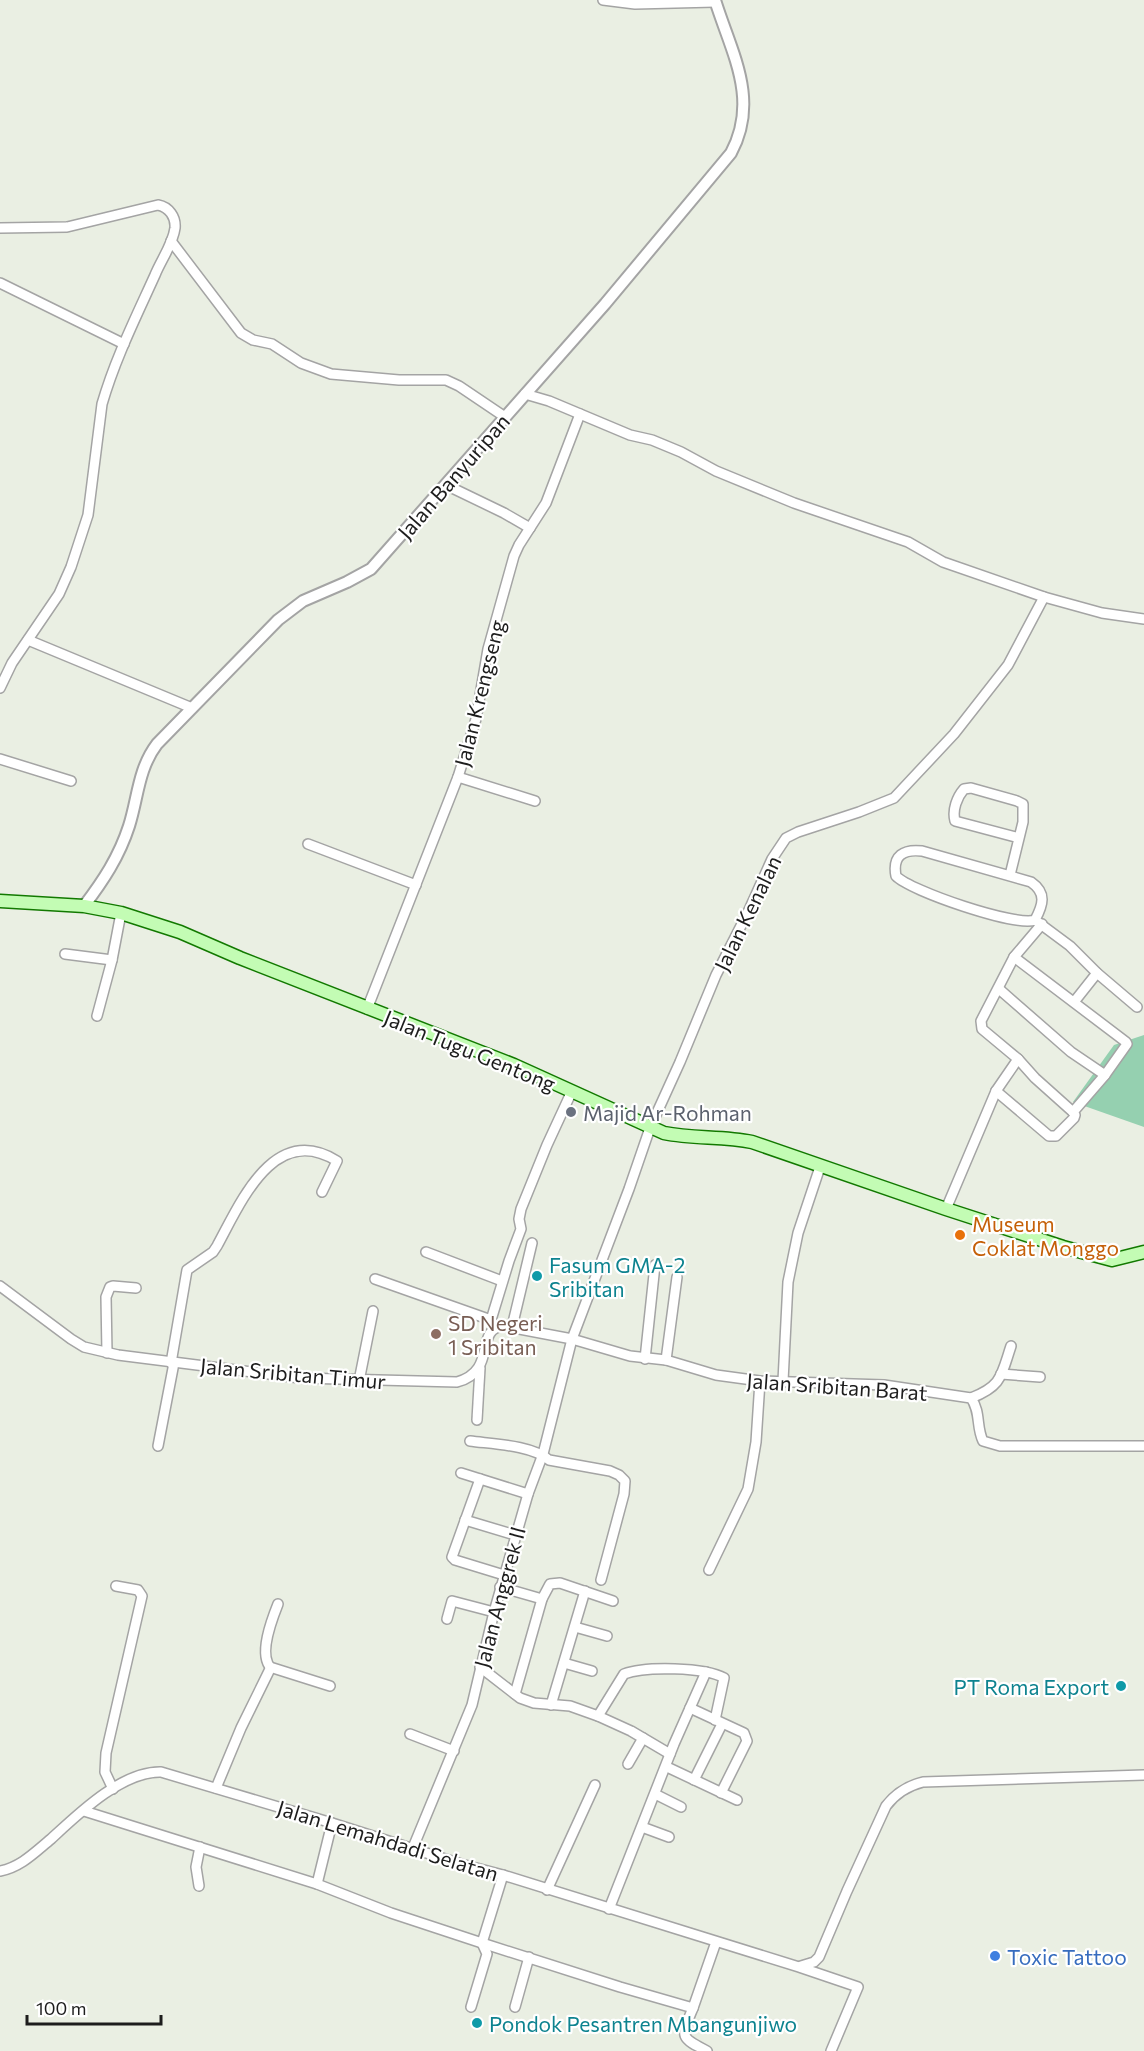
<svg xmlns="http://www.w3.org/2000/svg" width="1144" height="2051" font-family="Commissioner,sans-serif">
<rect width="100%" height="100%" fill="#eaefe3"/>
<!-- forest -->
<path fill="#95d0b0" d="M 1144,1035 L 1144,1127 L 1073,1102 L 1114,1045 Z"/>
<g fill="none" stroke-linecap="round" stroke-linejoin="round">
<!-- minor casing -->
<g stroke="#a4a4a4" stroke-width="12">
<g id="minor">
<path d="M 603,0 L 635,4 L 715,2"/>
<path d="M 0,228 L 67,227 L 158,205 C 169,207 176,217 175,228 C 173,244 161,260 155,275 C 136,317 115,359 102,404 L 88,515 L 71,567 L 59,594 L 12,663 L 0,688"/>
<path d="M 171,241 L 241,333 L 253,340 L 272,344 L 301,363 L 331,374 L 399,380 L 446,380 L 459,386 L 505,417"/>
<path d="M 0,283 L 124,344"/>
<path d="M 525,394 L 549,401 L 630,435 L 652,440 L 681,452 L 716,471 L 794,503 L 908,542 L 943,562 L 1044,597 L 1102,613 L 1144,619"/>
<path d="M 446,485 L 504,513 L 530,528"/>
<path d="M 28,640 L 192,708"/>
<path d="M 0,759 L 71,781"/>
<path d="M 458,777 L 535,801"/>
<path d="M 308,844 L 416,885"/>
<path d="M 1010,875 L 1023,822 L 1023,804 L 1017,801 L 971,788 L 964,789 C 957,797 952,810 955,821 L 1019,838"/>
<path d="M 1035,920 C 1043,905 1047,893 1031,882 L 922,851 C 904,849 892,855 896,876 C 910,891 1016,927 1035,920 L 1070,946 L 1097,973 L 1137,1007"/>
<path d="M 65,954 L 112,960"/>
<path d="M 999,989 L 1071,1052 L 1105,1075"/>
<path d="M 1074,1002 L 1097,973"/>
<path d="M 367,1009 L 458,777 L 476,719 L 488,649 L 514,556 L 519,545 L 546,503 L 580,414"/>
<path d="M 97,1016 L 112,960 L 121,913"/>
<path d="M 1018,1059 L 1035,1078 L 1073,1112"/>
<path d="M 996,1091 L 1049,1136 L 1056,1136 L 1074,1118 L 1075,1115 L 1073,1112 L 1105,1075 L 1127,1044 L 1126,1042 L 1014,957"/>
<path d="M 946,1209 L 996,1091 L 1018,1059 L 982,1029 L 981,1021 L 1014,957 L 1042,924"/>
<path d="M 426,1252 L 502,1281"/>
<path d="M 375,1279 L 491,1320"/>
<path d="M 0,1286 L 71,1339 L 84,1347 L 118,1355 L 300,1378 L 457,1382 C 498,1371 474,1329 503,1326 L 572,1339 L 630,1356 L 666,1360 L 716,1375 L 760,1381 L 884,1385 L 971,1398 C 981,1412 976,1427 983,1441 L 1000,1446 L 1144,1446"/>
<path d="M 512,1327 L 532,1243"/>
<path d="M 495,1328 L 491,1320 L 509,1261 L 521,1229 L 519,1219 L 521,1209 L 547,1145 L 572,1091"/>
<path d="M 107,1353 L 106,1297 L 110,1287 L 113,1286 L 136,1288"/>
<path d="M 645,1359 L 655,1265"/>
<path d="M 666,1360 L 677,1277"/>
<path d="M 171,1363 L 187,1270 L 213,1252 L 217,1246 C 241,1202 274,1122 337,1161 L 322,1192"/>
<path d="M 1001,1374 L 1040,1377"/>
<path d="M 359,1381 L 373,1311"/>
<path d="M 783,1381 L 788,1282 L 798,1233 L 820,1167"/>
<path d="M 971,1398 C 1002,1386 1001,1376 1011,1346"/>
<path d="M 477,1420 L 480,1368"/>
<path d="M 470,1441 C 492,1444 532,1445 549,1460 L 610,1471 L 619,1475 L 625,1481 L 624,1494 L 601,1580"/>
<path d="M 158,1446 L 174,1363"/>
<path d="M 461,1473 L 528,1494"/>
<path d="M 480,1479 L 452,1557 L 455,1560 L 504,1575"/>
<path d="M 465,1520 L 515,1535"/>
<path d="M 709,1570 L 748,1489 L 756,1442 L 760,1381"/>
<path d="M 500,1587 L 542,1599"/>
<path d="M 447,1619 L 452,1601 L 494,1612"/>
<path d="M 575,1627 L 607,1636"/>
<path d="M 564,1663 L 592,1671"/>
<path d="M 480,1667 L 520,1698 L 534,1703 L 570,1706 L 598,1716 L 631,1731 L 670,1754"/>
<path d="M 271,1668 C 258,1655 272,1619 278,1604"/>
<path d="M 515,1694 L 542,1599 L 550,1584 L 560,1583 L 613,1601"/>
<path d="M 551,1705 L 585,1591"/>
<path d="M 690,1708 L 744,1733 L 747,1741 L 721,1793"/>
<path d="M 598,1716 L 624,1674 C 645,1666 705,1667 724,1678 L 715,1720"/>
<path d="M 410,1734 L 454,1751"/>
<path d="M 628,1764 L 643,1738"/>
<path d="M 667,1767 L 737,1800"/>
<path d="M 694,1780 L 722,1724"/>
<path d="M 216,1788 L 241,1728 L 270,1669 L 273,1668 L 330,1686"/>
<path d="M 113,1789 L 105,1772 L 106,1753 L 142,1596 L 138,1590 L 116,1586"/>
<path d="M 655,1794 L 681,1807"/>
<path d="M 84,1811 L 317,1884 L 391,1913 L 482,1943 L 620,1987 L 693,2008 L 716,1942"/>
<path d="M 642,1827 L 669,1837"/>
<path d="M 412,1850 L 472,1705 L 494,1612 L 528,1494 L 543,1454 L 572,1339 L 629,1189 L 650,1128 L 680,1062 L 716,975 L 749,910 L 772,859 L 786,838 L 798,832 L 859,812 L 894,798 L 954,734 L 1008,665 L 1044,597"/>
<path d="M 0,1871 C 21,1867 35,1852 51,1839 C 78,1814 122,1771 161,1772 L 332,1823 L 461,1864 L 503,1875 L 799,1967 L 858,1987 L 831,2051"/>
<path d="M 317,1884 L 332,1823"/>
<path d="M 199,1886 L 196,1867 L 200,1847"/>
<path d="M 547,1890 L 595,1785"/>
<path d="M 609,1909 L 674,1744 L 706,1672"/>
<path d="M 801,1966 L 814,1962 L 819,1957 L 847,1891 L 886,1806 C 896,1793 907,1786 923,1782 L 1144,1775"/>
<path d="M 471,2007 L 487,1954 L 482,1943 L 503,1875"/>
<path d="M 515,2007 L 529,1957"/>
<path d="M 693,2008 C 681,2037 679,2037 707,2051"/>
</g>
</g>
<!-- tertiary casing -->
<g stroke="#a4a4a4" stroke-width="14">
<path id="tertiary" d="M 84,906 C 103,881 119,857 129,826 C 138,798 138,769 157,744 L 278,620 L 303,601 L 347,582 L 371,569 L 605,304 L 731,153 C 760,99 731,52 715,0"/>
</g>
<!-- secondary casing -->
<g stroke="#127900" stroke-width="15">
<path id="secondary" d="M 0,901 L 84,906 L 121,913 L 180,932 L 240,958 L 514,1065 L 664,1133 C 693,1139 723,1136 752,1142 L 946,1209 L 1063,1247 L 1112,1260 L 1144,1252"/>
</g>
<!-- minor -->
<use href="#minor" stroke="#fff" stroke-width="9"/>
<!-- tertiary -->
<use href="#tertiary" stroke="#fff" stroke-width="10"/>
<!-- secondary -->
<use href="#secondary" stroke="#c3fcb4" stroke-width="12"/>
</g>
<!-- markers -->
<circle fill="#6b7280" stroke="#fff" stroke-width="2" cx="571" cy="1112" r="6"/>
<circle fill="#e8710a" stroke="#fff" stroke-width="2" cx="960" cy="1235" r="6"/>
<g fill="#0f9aa8" stroke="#fff" stroke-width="2">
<circle cx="537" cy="1276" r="6"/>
<circle cx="1121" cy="1686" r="6"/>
<circle cx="477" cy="2023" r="6"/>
</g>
<circle fill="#8d6e63" stroke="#fff" stroke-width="2" cx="436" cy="1334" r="6"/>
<circle fill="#3f7fe0" stroke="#fff" stroke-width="2" cx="995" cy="1956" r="6"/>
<g text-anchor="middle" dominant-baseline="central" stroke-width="4.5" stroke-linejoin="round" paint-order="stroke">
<!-- street labels -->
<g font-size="21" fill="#1d1d1d" stroke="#fff">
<text transform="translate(453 476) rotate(-49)">Jalan Banyuripan</text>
<text transform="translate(479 693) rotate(-76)">Jalan Krengseng</text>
<text transform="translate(747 913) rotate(-64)">Jalan Kenalan</text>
<text transform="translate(470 1050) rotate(22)">Jalan Tugu Gentong</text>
<text transform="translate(293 1373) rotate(5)">Jalan Sribitan Timur</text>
<text transform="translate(837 1386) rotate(4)">Jalan Sribitan Barat</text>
<text transform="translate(499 1597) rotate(-75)">Jalan Anggrek II</text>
<text transform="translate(388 1840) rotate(17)">Jalan Lemahdadi Selatan</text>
</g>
<!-- worship labels -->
<g font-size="21" fill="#5b616d" stroke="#fff" text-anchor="start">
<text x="583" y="1112">Majid Ar-Rohman</text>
</g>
<!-- food labels -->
<g font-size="21" fill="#c56008" stroke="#fff" text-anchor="start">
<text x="972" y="1223">Museum<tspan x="972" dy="24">Coklat Monggo</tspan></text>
</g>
<!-- culture labels -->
<g font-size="21" fill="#0d838f" stroke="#fff" text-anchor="start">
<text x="549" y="1264">Fasum GMA-2<tspan x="549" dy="24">Sribitan</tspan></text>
<text x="1109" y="1686" text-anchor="end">PT Roma Export</text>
<text x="489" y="2023">Pondok Pesantren Mbangunjiwo</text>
</g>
<!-- education labels -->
<g font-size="21" fill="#785e54" stroke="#fff" text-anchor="start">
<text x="448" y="1322">SD Negeri<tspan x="448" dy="24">1 Sribitan</tspan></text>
</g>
<!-- shop labels -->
<g font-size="21" fill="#366cbe" stroke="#fff" text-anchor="start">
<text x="1007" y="1956">Toxic Tattoo</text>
</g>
</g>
<!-- scale -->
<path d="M27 2015v9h134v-9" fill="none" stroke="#1d1d1d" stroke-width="3"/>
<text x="36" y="2015" font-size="18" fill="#1d1d1d" stroke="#ffffff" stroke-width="4.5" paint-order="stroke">100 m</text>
</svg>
